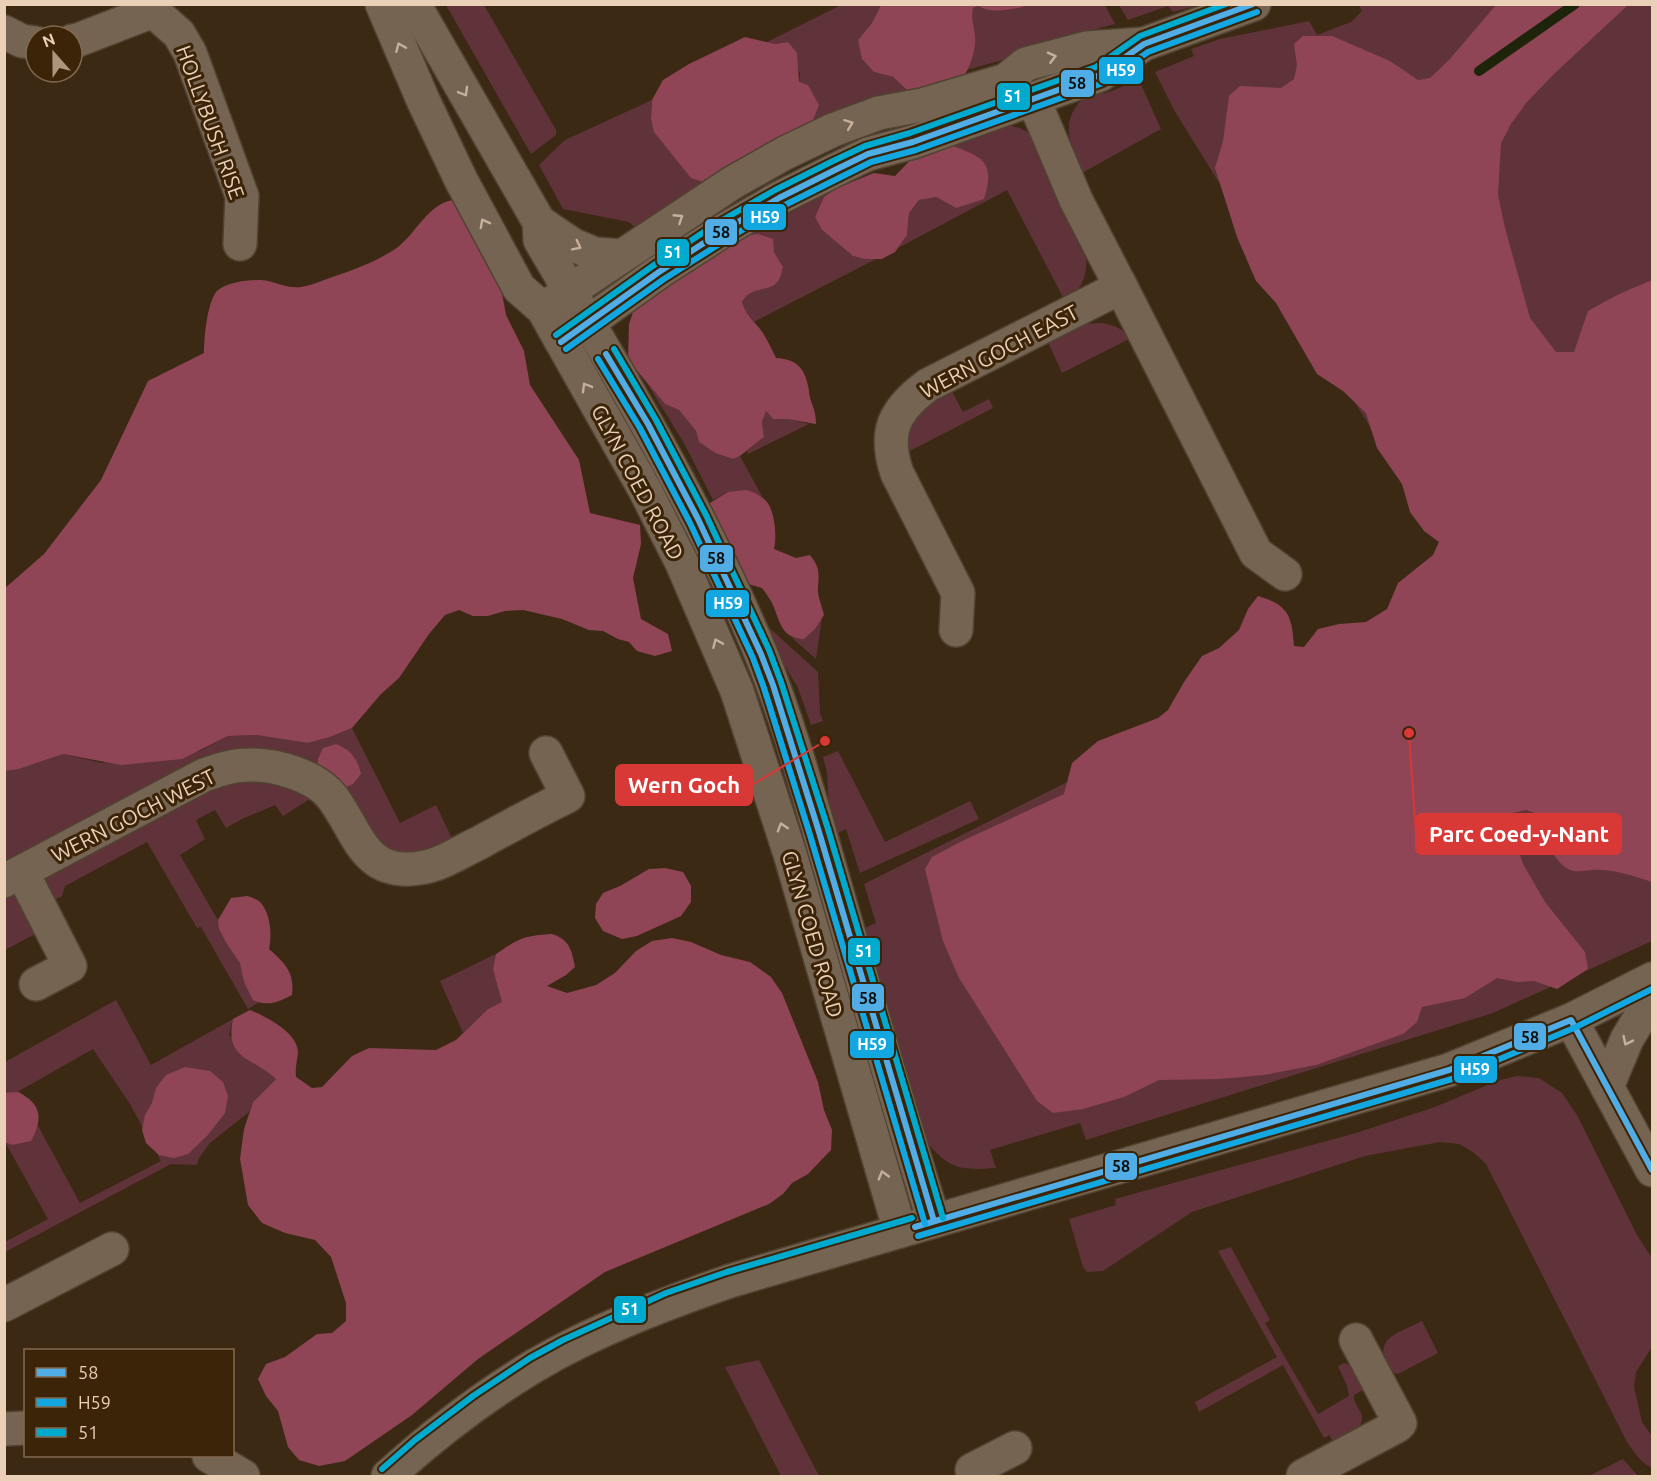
<svg xmlns="http://www.w3.org/2000/svg" width="1657" height="1481" font-family="Ubuntu,sans-serif">
<rect width="100%" height="100%" fill="#3b2913"/>
<!-- green -->
<g fill="#60333a" fill-rule="evenodd">
<path d="M 446,5 L 484,5 L 556,130 L 556,135 L 531,154 Z"/>
<path d="M 841,5 L 881,5 L 872,23 L 858,40 L 874,72 L 893,77 L 908,91 L 809,130 L 799,82 L 800,74 L 788,42 L 775,44 L 765,43 Z"/>
<path d="M 1025,5 L 1105,5 L 1115,24 L 1059,39 L 1024,54 L 966,70 C 971,59 976,49 975,37 C 974,24 971,22 973,8 L 978,6 C 992,14 1008,10 1023,7 Z"/>
<path d="M 1119,5 L 1199,5 L 1173,12 L 1168,6 L 1128,20 Z"/>
<path d="M 1359,5 L 1652,5 L 1652,941 L 1493,1013 L 1086,1140 L 1080,1123 L 990,1150 L 996,1168 C 957,1171 947,1168 922,1136 L 863,929 L 876,923 L 864,884 L 1466,582 L 1174,110 L 1155,72 L 1194,56 L 1191,49 L 1220,39 L 1309,21 L 1317,35 L 1351,22 L 1362,11 Z"/>
<path d="M 1139,80 L 1161,129 L 1082,173 C 1065,133 1059,112 1100,86 L 1104,94 Z"/>
<path d="M 652,100 L 651,117 L 710,184 L 637,229 L 629,222 L 563,209 L 539,165 L 565,140 Z"/>
<path d="M 1002,124 L 1020,128 L 1031,134 L 1086,253 C 1088,273 1083,290 1065,301 L 1007,190 L 898,248 L 907,235 L 909,213 L 919,200 L 936,197 L 956,208 L 943,142 Z"/>
<path d="M 837,188 L 824,197 L 815,217 L 822,230 L 853,256 L 876,259 L 754,322 L 745,314 L 742,302 C 752,284 769,294 778,281 C 781,278 782,271 783,267 L 774,252 L 745,236 Z"/>
<path d="M 1102,323 C 1113,325 1124,328 1129,339 L 1062,373 L 1048,342 L 1086,324 Z"/>
<path d="M 645,380 L 665,404 L 679,410 L 696,431 L 699,442 L 715,453 L 733,459 L 740,456 L 763,498 L 758,494 L 728,492 L 713,500 L 684,443 Z"/>
<path d="M 951,390 L 963,412 L 989,399 L 993,408 L 906,453 C 905,448 904,439 905,434 C 913,413 933,399 951,390 Z"/>
<path d="M 766,411 L 773,419 L 787,419 L 809,424 L 748,454 L 747,451 L 764,437 L 762,422 Z"/>
<path d="M 754,614 L 818,672 L 820,713 L 823,721 L 811,725 L 798,688 Z"/>
<path d="M 822,618 L 816,659 L 791,637 L 797,639 L 815,629 Z"/>
<path d="M 352,728 L 400,823 L 436,805 L 459,853 L 400,868 L 324,790 L 283,816 L 275,805 L 242,819 L 226,828 L 215,810 L 196,820 L 205,839 L 180,855 L 264,999 L 248,1009 L 201,927 L 197,928 L 147,842 L 65,886 L 62,896 L 41,907 L 50,926 L 5,950 L 5,771 L 19,769 L 63,754 L 102,763 L 200,751 L 228,736 L 256,735 L 308,743 L 330,737 Z"/>
<path d="M 838,751 L 885,842 L 970,801 L 979,819 L 860,873 L 846,829 L 838,833 L 829,813 L 827,772 L 823,757 Z"/>
<path d="M 496,954 L 493,969 L 503,1003 L 488,1009 L 463,1033 L 440,981 Z"/>
<path d="M 116,1000 L 151,1065 L 233,1019 L 229,1035 L 276,1079 L 253,1102 L 249,1112 L 210,1143 L 199,1158 L 197,1165 L 171,1164 L 5,1252 L 5,1242 L 48,1219 L 5,1142 L 5,1062 ZM 93,1049 L 130,1104 L 161,1161 L 80,1203 L 19,1091 Z"/>
<path d="M 1517,1076 L 1539,1078 L 1562,1093 L 1577,1115 L 1637,1235 L 1652,1258 L 1652,1347 L 1636,1372 L 1634,1387 L 1642,1422 L 1652,1436 L 1652,1468 C 1641,1463 1634,1452 1627,1442 L 1486,1164 L 1473,1152 L 1459,1144 L 1440,1142 L 1365,1156 L 1192,1212 L 1103,1271 L 1087,1272 L 1083,1267 L 1069,1219 L 1116,1205 L 1115,1199 L 1356,1133 L 1435,1107 L 1497,1081 Z"/>
<path d="M 1231,1247 L 1270,1320 L 1265,1323 L 1318,1414 L 1349,1396 L 1347,1386 L 1338,1366 L 1344,1363 L 1354,1366 L 1370,1386 L 1354,1395 C 1353,1403 1358,1406 1361,1413 C 1367,1429 1345,1437 1335,1444 L 1329,1435 L 1324,1438 L 1283,1365 L 1199,1412 L 1195,1402 L 1277,1357 L 1218,1251 Z"/>
<path d="M 1422,1321 L 1438,1353 L 1398,1374 L 1390,1372 C 1372,1337 1395,1335 1422,1321 Z"/>
<path d="M 759,1360 L 819,1476 L 781,1476 L 725,1367 Z"/>
<path d="M 1623,1459 L 1638,1476 L 1589,1476 Z"/>
</g>
<!-- forest -->
<g fill="#8f4555">
<path d="M 881,5 L 1025,5 L 1023,7 C 1008,10 992,14 978,6 L 973,8 C 971,22 974,23 975,36 C 977,52 967,74 958,86 L 908,91 L 893,77 L 874,72 L 862,59 L 858,40 L 872,23 Z"/>
<path d="M 1496,5 L 1628,5 L 1554,74 L 1526,103 L 1511,124 L 1501,143 L 1498,195 L 1505,228 L 1530,318 L 1556,352 L 1574,352 L 1588,311 L 1617,295 L 1652,280 L 1652,882 C 1636,877 1620,871 1602,870 C 1593,869 1583,872 1574,871 C 1553,867 1543,830 1537,814 L 1526,810 L 1513,813 L 1510,825 L 1523,864 L 1545,902 L 1585,952 L 1588,969 L 1557,989 L 1534,981 L 1517,982 L 1497,978 L 1465,998 L 1422,1007 L 1417,1022 L 1403,1034 L 1316,1065 L 1264,1075 L 1220,1079 L 1159,1080 L 1124,1097 L 1083,1109 L 1053,1113 L 1037,1101 L 959,978 L 943,941 L 925,869 L 932,857 L 962,841 L 1064,794 L 1072,763 L 1098,741 L 1158,718 L 1168,710 L 1184,682 L 1202,656 L 1219,648 L 1239,630 L 1248,609 L 1258,596 C 1288,605 1292,615 1294,646 L 1304,647 L 1318,629 L 1339,624 L 1366,622 L 1387,609 L 1398,583 L 1433,555 L 1439,542 L 1424,531 L 1410,512 L 1402,484 L 1377,448 L 1366,413 L 1343,391 L 1317,374 L 1276,303 L 1256,281 L 1237,237 L 1215,168 L 1223,141 L 1229,96 L 1240,86 L 1281,88 L 1294,79 L 1297,65 L 1294,44 L 1303,36 L 1332,36 L 1390,61 L 1418,80 L 1430,78 L 1449,60 Z"/>
<path d="M 745,37 L 775,44 L 788,42 L 797,53 L 799,82 L 808,85 L 819,105 L 809,130 L 710,184 L 691,178 L 654,132 L 651,118 L 652,100 L 663,80 L 689,64 Z"/>
<path d="M 943,142 C 976,156 998,156 984,199 L 956,208 L 936,197 L 919,200 L 909,213 L 907,235 L 895,252 L 882,259 L 865,259 L 853,256 L 822,230 L 815,217 L 824,197 L 837,188 L 874,173 L 895,176 L 923,147 Z"/>
<path d="M 453,200 L 462,203 L 500,282 L 506,315 L 524,351 L 530,385 L 579,460 L 590,513 L 640,525 L 641,544 L 633,578 L 641,619 L 668,634 L 672,651 L 655,656 L 637,651 L 629,642 L 618,639 L 603,631 L 589,630 L 562,619 L 523,610 L 505,611 L 488,616 L 473,616 L 459,610 L 445,615 L 429,634 L 399,678 L 381,694 L 352,728 L 330,737 L 308,743 L 256,735 L 228,736 L 182,759 L 121,765 L 63,754 L 19,769 L 5,771 L 4,589 L 44,554 L 101,480 L 148,381 L 204,353 C 204,338 207,302 217,291 C 226,282 249,280 261,280 C 275,281 287,289 301,287 C 314,285 328,278 341,274 C 359,268 383,258 398,247 C 417,232 428,204 453,200 Z"/>
<path d="M 758,234 L 773,239 L 774,252 L 783,267 C 782,271 781,278 778,281 C 769,294 752,284 742,302 C 746,317 754,320 763,333 C 768,341 772,350 776,358 C 799,359 806,371 809,391 C 810,404 816,407 816,424 L 787,419 L 773,419 L 766,411 L 762,422 L 764,437 L 740,456 L 733,459 L 715,453 L 699,442 L 696,431 L 679,410 L 665,404 L 628,360 L 629,324 L 635,306 L 737,237 Z"/>
<path d="M 746,490 C 754,492 761,495 767,502 C 775,513 777,536 774,549 L 796,558 L 810,555 C 820,568 819,572 818,587 C 817,595 822,606 824,615 L 815,629 L 804,639 C 782,639 780,622 773,605 C 770,599 766,593 762,588 L 748,584 L 705,506 L 728,492 Z"/>
<path d="M 336,744 C 351,750 357,758 361,774 L 353,784 L 338,790 L 318,773 L 318,759 L 323,748 Z"/>
<path d="M 665,868 L 683,872 L 691,886 L 691,902 L 681,916 L 637,936 L 622,939 L 603,931 L 595,918 L 596,904 L 603,893 L 620,886 L 649,869 Z"/>
<path d="M 247,896 C 250,897 257,899 260,902 C 271,914 272,935 269,949 C 285,963 295,973 292,995 C 278,1002 268,1007 253,1000 L 244,982 L 240,963 L 227,944 L 219,929 L 218,920 L 231,898 Z"/>
<path d="M 552,934 C 569,939 572,950 575,967 L 566,975 L 547,986 L 567,993 L 596,985 L 615,973 L 636,951 L 652,941 L 672,938 L 691,942 L 721,955 L 750,962 L 771,977 L 782,993 L 818,1082 L 824,1110 L 832,1130 L 831,1150 L 808,1174 L 792,1183 L 783,1194 L 769,1204 L 605,1272 L 478,1359 L 412,1415 L 345,1461 L 319,1466 L 299,1460 L 288,1447 L 278,1411 L 266,1396 L 258,1379 L 266,1364 L 285,1357 L 317,1334 L 332,1333 L 346,1321 L 346,1303 L 331,1257 L 315,1240 L 285,1233 L 262,1223 L 248,1205 L 240,1159 L 244,1129 L 253,1102 L 276,1079 C 253,1057 224,1060 233,1019 L 250,1010 C 266,1017 298,1032 298,1053 C 297,1062 295,1067 296,1077 L 312,1088 L 322,1087 L 352,1056 L 369,1048 L 436,1050 L 456,1040 L 488,1009 L 502,1002 L 493,969 L 496,954 C 517,939 526,935 552,934 Z"/>
<path d="M 185,1067 L 210,1071 L 223,1082 L 228,1096 L 225,1113 L 207,1136 L 188,1154 L 174,1158 L 159,1155 L 146,1143 L 142,1130 L 145,1115 L 152,1103 L 156,1088 L 166,1075 Z"/>
<path d="M 18,1092 C 42,1104 43,1119 31,1141 L 12,1145 L 5,1142 L 5,1093 Z"/>
</g>
<g fill="none" stroke-linecap="round" stroke-linejoin="round">
<!-- stream -->
<path stroke="#1d240a" stroke-width="10" d="M 1479,71 L 1575,4"/>
<!-- minor casing -->
<g stroke="#514231" stroke-width="36">
<g id="minor">
<path d="M 155,4 L 153,11 L 179,34 L 190,53 L 242,196 L 240,244"/>
<path d="M 382,4 L 423,100 L 461,180 L 519,288 L 543,309 L 645,490 L 681,561 L 737,691 L 790,854 L 900,1231"/>
<path d="M 414,4 L 539,222 L 540,240 C 619,375 701,509 761,654 C 789,723 809,796 830,868 C 864,986 897,1104 934,1221"/>
<path d="M 4,32 L 22,41 L 36,43"/>
<path d="M 72,41 L 78,40 L 153,11"/>
<path d="M 539,222 L 573,245 L 595,254 L 621,256"/>
<path d="M 1121,287 L 1256,553 L 1285,574"/>
<path d="M 553,302 L 732,183 L 785,153 L 833,130 L 879,113 L 922,105 L 1006,80 L 1026,64 L 1087,48 L 1144,44 L 1254,4"/>
<path d="M 572,334 L 659,272 L 724,230 L 779,198 L 837,169 L 868,154 L 913,142 L 1100,75 L 1142,45"/>
<path d="M 956,630 L 958,593 L 897,473 C 883,432 894,410 928,385 L 1121,287 L 1076,200 L 1038,110 L 1012,94 L 1006,80"/>
<path d="M 22,872 L 70,966 L 36,984"/>
<path d="M 4,881 L 204,775 C 219,770 233,765 249,765 C 275,764 316,776 332,797 C 359,832 363,877 420,868 C 441,865 460,852 479,843 C 508,827 538,811 568,796 L 546,753"/>
<path d="M 1571,1020 L 1652,1170"/>
<path d="M 1607,1087 L 1627,1039 L 1652,998"/>
<path d="M 4,1305 L 112,1249"/>
<path d="M 4,1429 L 26,1428"/>
<path d="M 209,1456 L 243,1476"/>
<path d="M 388,1476 C 433,1435 481,1398 534,1366 C 595,1330 664,1304 730,1281 L 1449,1070 L 1571,1020 L 1652,979"/>
<path d="M 975,1476 L 972,1470 L 1015,1448"/>
<path d="M 1303,1476 L 1397,1426 L 1400,1423 L 1356,1340"/>
</g>
</g>
<!-- minor -->
<use href="#minor" stroke="#756452" stroke-width="33"/>
<!-- bus-1 casing -->
<g stroke="#3c2409" stroke-width="10">
<g id="bus-1">
<path d="M 561,342 L 659,272 L 724,230 L 779,198 L 837,169 L 868,154 L 913,142 L 1100,75 L 1144,44 L 1253,4"/>
<path d="M 606,354 L 648,424 L 698,519 L 761,654 L 773,685 L 819,832 L 934,1221"/>
<path d="M 915,1227 L 1449,1070 L 1571,1020 L 1652,1170"/>
</g>
</g>
<!-- bus-2 casing -->
<g stroke="#3c2409" stroke-width="10">
<g id="bus-2">
<path d="M 566,349 L 664,279 L 729,238 L 783,206 L 871,162 L 916,150 L 1103,83 L 1148,52 L 1257,12"/>
<path d="M 598,359 L 640,428 L 690,523 L 753,658 L 764,688 L 810,835 L 925,1224"/>
<path d="M 918,1236 L 1452,1079 L 1574,1028 L 1652,989"/>
</g>
</g>
<!-- bus-3 casing -->
<g stroke="#3c2409" stroke-width="10">
<g id="bus-3">
<path d="M 556,335 L 654,265 L 719,222 L 775,190 L 833,161 L 865,146 L 910,133 L 1096,67 L 1140,36 L 1226,4"/>
<path d="M 614,349 L 656,420 L 706,515 L 769,650 L 781,682 L 828,829 L 943,1218"/>
<path d="M 382,1469 L 415,1440 L 473,1396 L 530,1358 L 563,1340 L 666,1293 L 727,1272 L 912,1218"/>
</g>
</g>
<!-- bus-1 -->
<use href="#bus-1" stroke="#50ade5" stroke-width="6"/>
<!-- bus-2 -->
<use href="#bus-2" stroke="#13a7e2" stroke-width="6"/>
<!-- bus-3 -->
<use href="#bus-3" stroke="#00a9ce" stroke-width="6"/>
</g>
<!-- one-way arrows -->
<defs><path id="oneway-chevron" d="M-2-3.5L2.5 0L-2 3.5" fill="none" stroke-width="1.6" stroke-linecap="round" stroke-linejoin="round" transform="scale(1.5)"/></defs>
<g stroke="#c7b099">
<use href="#oneway-chevron" transform="translate(400 47) rotate(-113)"/>
<use href="#oneway-chevron" transform="translate(1052 57) rotate(-14)"/>
<use href="#oneway-chevron" transform="translate(464 92) rotate(60)"/>
<use href="#oneway-chevron" transform="translate(849 124) rotate(-21)"/>
<use href="#oneway-chevron" transform="translate(679 218) rotate(-33)"/>
<use href="#oneway-chevron" transform="translate(484 223) rotate(-118)"/>
<use href="#oneway-chevron" transform="translate(577 246) rotate(27)"/>
<use href="#oneway-chevron" transform="translate(586 387) rotate(-120)"/>
<use href="#oneway-chevron" transform="translate(717 643) rotate(-113)"/>
<use href="#oneway-chevron" transform="translate(782 827) rotate(-107)"/>
<use href="#oneway-chevron" transform="translate(1627 1041) rotate(116)"/>
<use href="#oneway-chevron" transform="translate(883 1175) rotate(-106)"/>
</g>
<g text-anchor="middle" dominant-baseline="central" stroke-width="6" stroke-linejoin="round" paint-order="stroke">
<!-- street labels -->
<g font-size="21" fill="#ead0b7" stroke="#3c2409">
<text transform="translate(211 122) rotate(70)">HOLLYBUSH RISE</text>
<text transform="translate(999 351) rotate(-28)">WERN GOCH EAST</text>
<text transform="translate(638 482) rotate(62)">GLYN COED ROAD</text>
<text transform="translate(133 815) rotate(-27)">WERN GOCH WEST</text>
<text transform="translate(813 934) rotate(74)">GLYN COED ROAD</text>
</g>
</g>
<!-- callouts -->
<path fill="none" stroke="#d83936" stroke-width="2" d="M825 741L752 785M1409 733L1416 834"/>
<g fill="#d83936" stroke="#3c2409" stroke-width="2">
<circle cx="825" cy="741" r="6"/>
<circle cx="1409" cy="733" r="6"/>
</g>
<g fill="#d83936" stroke="#d83936" stroke-width="2">
<rect x="616" y="765" width="136" height="40" rx="6"/>
<rect x="1416" y="814" width="205" height="40" rx="6"/>
</g>
<g font-size="22" text-anchor="middle" font-weight="bold" fill="#fff">
<text x="684" y="793">Wern Goch</text>
<text x="1519" y="842">Parc Coed-y-Nant</text>
</g>
<g stroke="#3c2409" stroke-width="2">
<rect x="1098" y="56" width="46" height="29" rx="6" fill="#13a7e2"/>
<rect x="1060" y="69" width="35" height="29" rx="6" fill="#50ade5"/>
<rect x="996" y="82" width="35" height="29" rx="6" fill="#00a9ce"/>
<rect x="742" y="203" width="45" height="28" rx="6" fill="#13a7e2"/>
<rect x="704" y="218" width="34" height="28" rx="6" fill="#50ade5"/>
<rect x="656" y="238" width="34" height="29" rx="6" fill="#00a9ce"/>
<rect x="699" y="544" width="35" height="29" rx="6" fill="#50ade5"/>
<rect x="705" y="589" width="45" height="29" rx="6" fill="#13a7e2"/>
<rect x="847" y="937" width="34" height="29" rx="6" fill="#00a9ce"/>
<rect x="851" y="983" width="34" height="29" rx="6" fill="#50ade5"/>
<rect x="1513" y="1022" width="34" height="29" rx="6" fill="#50ade5"/>
<rect x="849" y="1030" width="46" height="29" rx="6" fill="#13a7e2"/>
<rect x="1453" y="1055" width="45" height="29" rx="6" fill="#13a7e2"/>
<rect x="1104" y="1152" width="34" height="29" rx="6" fill="#50ade5"/>
<rect x="613" y="1295" width="34" height="29" rx="6" fill="#00a9ce"/>
</g>
<g font-size="16" text-anchor="middle" font-weight="bold" fill="#fff">
<text x="1121" y="76">H59</text>
<text x="1013" y="102">51</text>
<text x="765" y="223">H59</text>
<text x="673" y="258">51</text>
<text x="728" y="609">H59</text>
<text x="864" y="957">51</text>
<text x="872" y="1050">H59</text>
<text x="1475" y="1075">H59</text>
<text x="630" y="1315">51</text>
</g>
<g font-size="16" text-anchor="middle" font-weight="bold" fill="#111">
<text x="1077" y="89">58</text>
<text x="721" y="238">58</text>
<text x="716" y="564">58</text>
<text x="868" y="1004">58</text>
<text x="1530" y="1043">58</text>
<text x="1121" y="1172">58</text>
</g>
<!-- border -->
<rect width="1657" height="1481" fill="none" stroke="#ead0b7" stroke-width="12"/>
<!-- legend -->
<rect x="24" y="1349" width="210" height="108" fill="#3c2409" stroke="#82694f" stroke-width="1.5"/>
<rect x="36" y="1368" width="30" height="9" fill="#50ade5" stroke="#82694f" stroke-width="1.5"/>
<text x="78" y="1379" font-size="18" fill="#ead0b7">58</text>
<rect x="36" y="1398" width="30" height="9" fill="#13a7e2" stroke="#82694f" stroke-width="1.5"/>
<text x="78" y="1409" font-size="18" fill="#ead0b7">H59</text>
<rect x="36" y="1428" width="30" height="9" fill="#00a9ce" stroke="#82694f" stroke-width="1.5"/>
<text x="78" y="1439" font-size="18" fill="#ead0b7">51</text>
<!-- north arrow -->
<g transform="translate(54 54) rotate(339)"><circle r="28" fill="#3c2409" stroke="#82694f" stroke-width="1.5"/>
<path d="M0-4.5L10 22L0 15L-10 22Z" fill="#ad967e"/>
<text y="-9" font-size="16" font-weight="bold" text-anchor="middle" fill="#ead0b7">N</text>
</g>
</svg>
